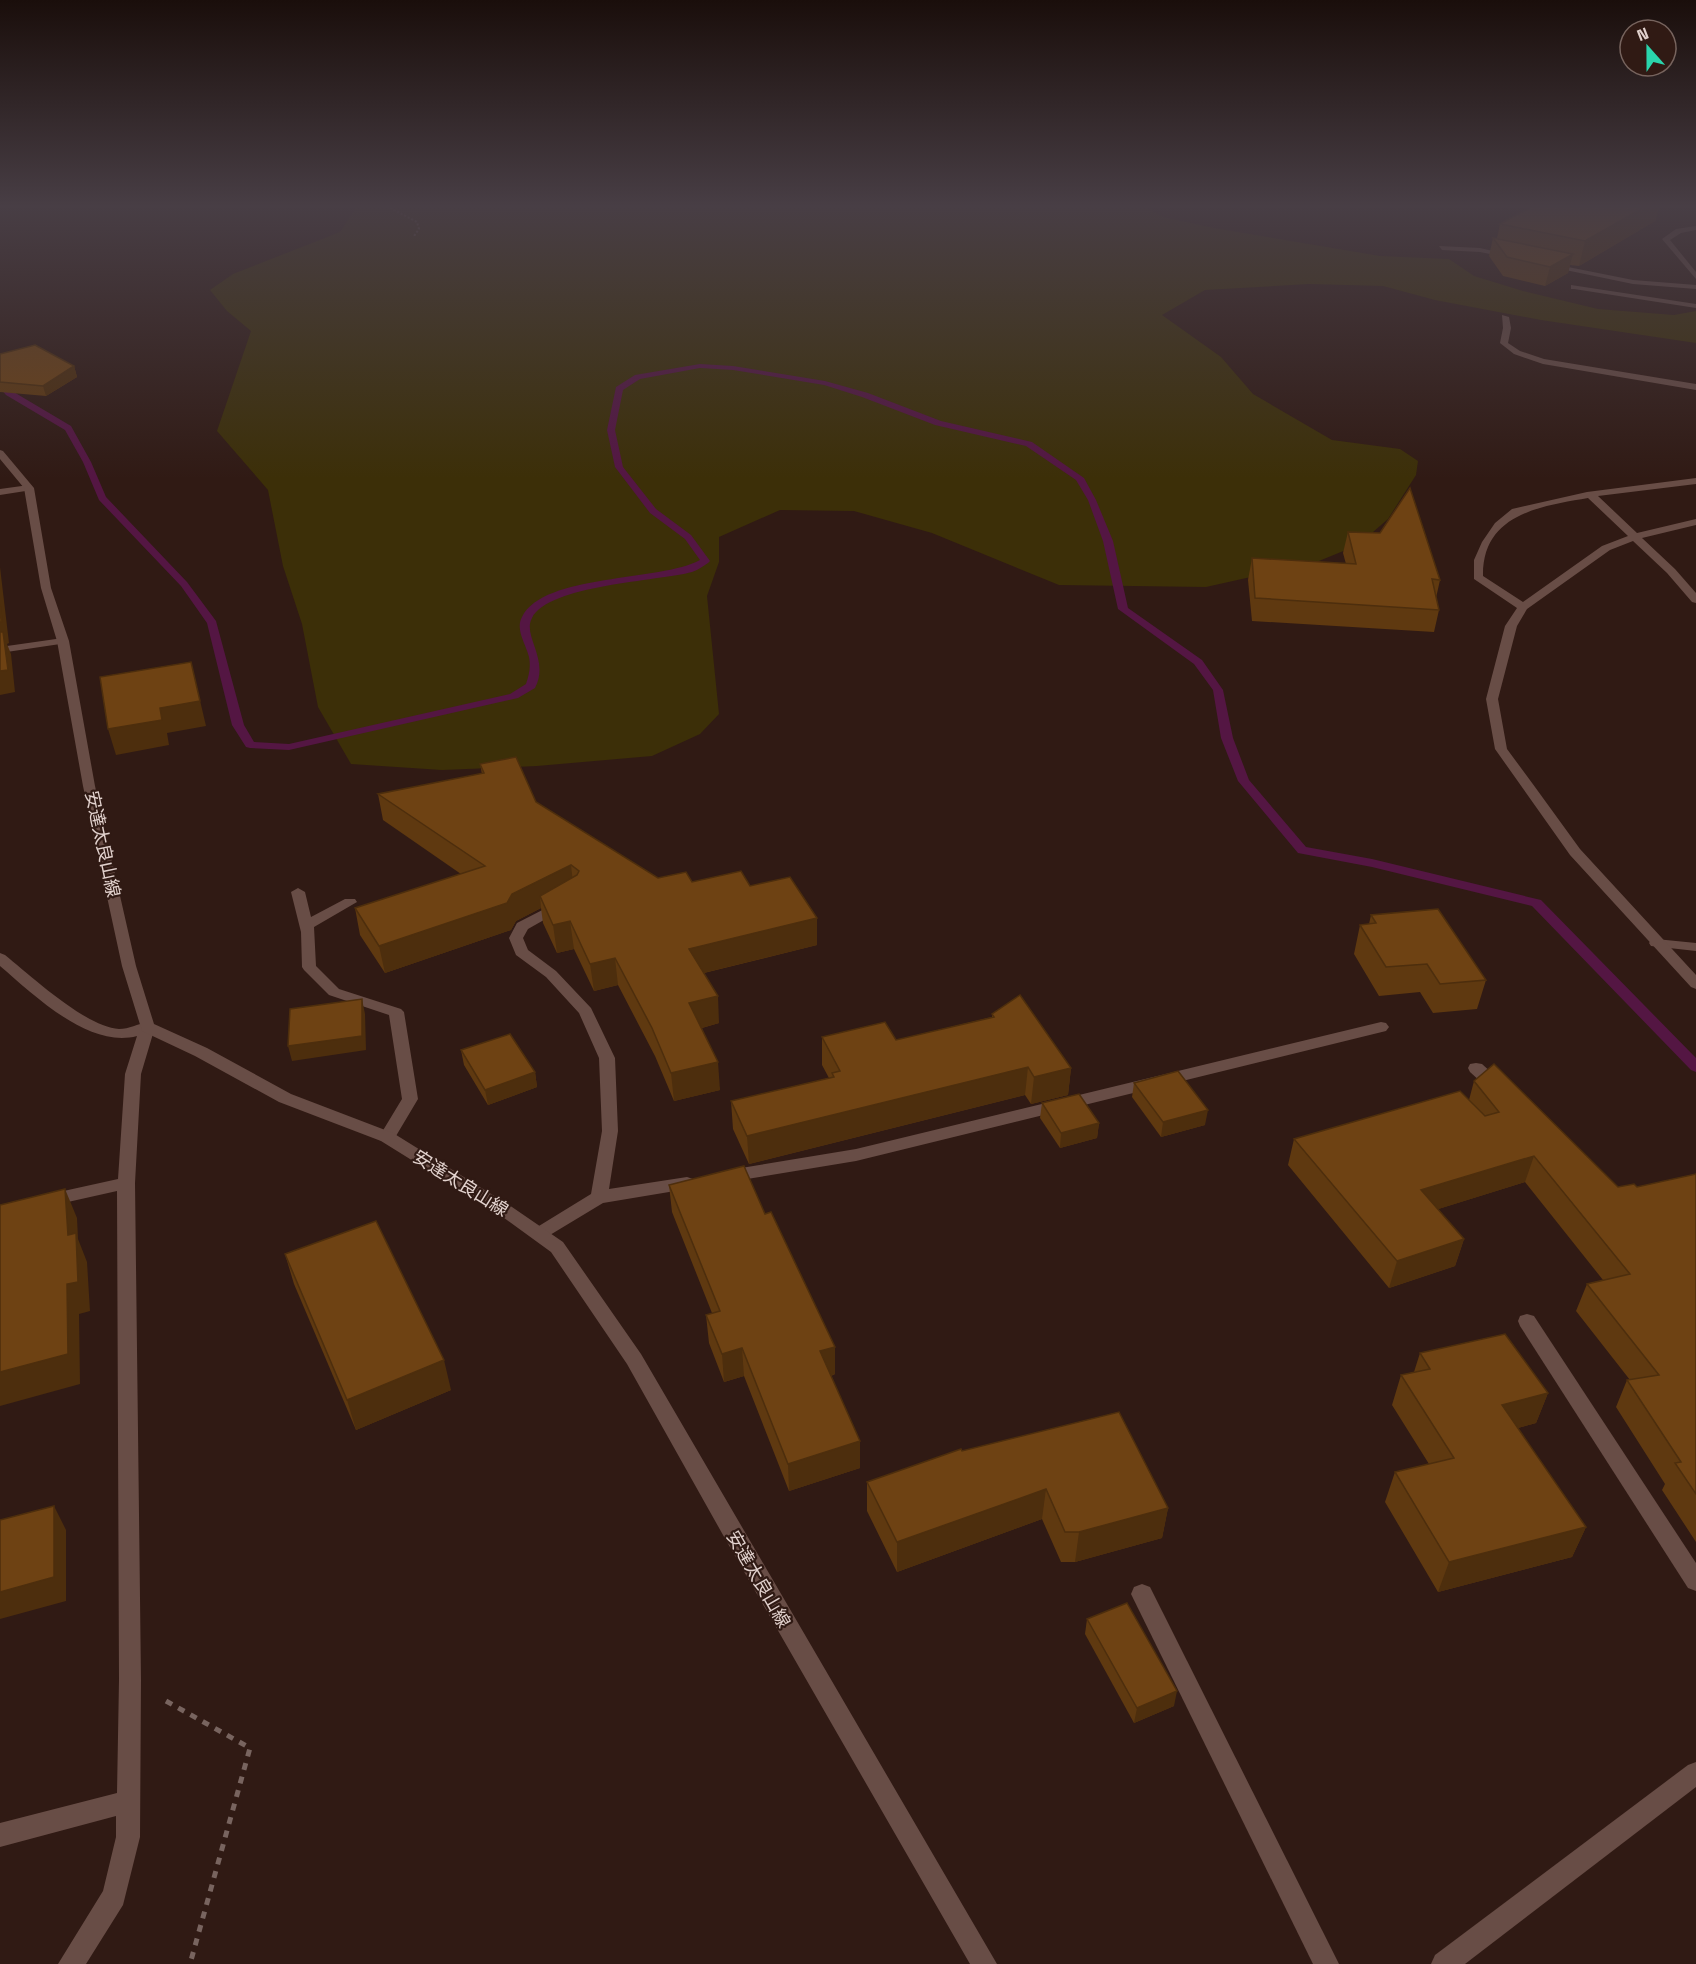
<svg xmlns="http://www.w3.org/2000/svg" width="1696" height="1964" font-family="'Space Grotesk','Noto Sans JP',sans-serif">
<rect width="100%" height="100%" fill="#301a14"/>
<!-- green -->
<path fill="#3c2f08" d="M 355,204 L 1140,204 L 1163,217 L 1214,228 L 1380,256 L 1449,259 L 1474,276 L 1523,291 L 1598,309 L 1674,315 L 1696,311 L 1696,343 L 1541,320 L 1435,300 L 1383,286 L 1309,284 L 1205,290 L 1162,315 L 1221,357 L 1253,394 L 1332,440 L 1400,449 L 1418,461 L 1416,475 L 1388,519 L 1358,545 L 1314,563 L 1206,587 L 1059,585 L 932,533 L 854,511 L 780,510 L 719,537 L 719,562 L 707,596 L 719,714 L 700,734 L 652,756 L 537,766 L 442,770 L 351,764 L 318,707 L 302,624 L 283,566 L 268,490 L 217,431 L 251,331 L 227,311 L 210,290 L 233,274 L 340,232 L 356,208 Z"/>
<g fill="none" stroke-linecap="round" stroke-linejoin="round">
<!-- stream -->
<path fill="#541643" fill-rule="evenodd" d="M 700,364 L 733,366 L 825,381 L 868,393 L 941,421 L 1032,442 L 1084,478 L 1096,500 L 1113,541 L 1128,608 L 1202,660 L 1223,690 L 1233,738 L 1249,780 L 1306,847 L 1372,859 L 1541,900 L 1696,1058 L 1696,1072 L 1691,1070 L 1532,906 L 1372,867 L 1298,853 L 1238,781 L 1221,738 L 1213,690 L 1194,664 L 1118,609 L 1103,541 L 1088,500 L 1076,480 L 1026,446 L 935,425 L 862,397 L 824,385 L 733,370 L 700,368 L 640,379 L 623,390 L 615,430 L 623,467 L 656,509 L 691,535 L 710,561 L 708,563 C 703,566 698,570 692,572 C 659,581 548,585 532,618 C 522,636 550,659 535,688 L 518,698 L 289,750 L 250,748 L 246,747 L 232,725 L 207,623 L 181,586 L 99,500 L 83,462 L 65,430 L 6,395 L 0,388 L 0,382 L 12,391 L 71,426 L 91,462 L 106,497 L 187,582 L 216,621 L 244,725 L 254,742 L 289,744 L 510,694 L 526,684 C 529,675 531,667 529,657 C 526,644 515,630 522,617 C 544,573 660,582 700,560 L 685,539 L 650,513 L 615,467 L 607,430 L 616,387 L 635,375 Z"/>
<!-- path-far1 -->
<path stroke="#78645f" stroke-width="2" stroke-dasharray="2 2" stroke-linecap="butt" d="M 383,204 L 417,222 L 419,229 L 414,236"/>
<!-- path -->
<path stroke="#78645f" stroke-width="5" stroke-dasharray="7 7" stroke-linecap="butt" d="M 166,1701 L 250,1748 L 190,1964"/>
<!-- lane -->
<g fill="#684d46" fill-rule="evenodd">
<path d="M 1696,226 L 1696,230 L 1681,233 L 1670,240 L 1696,272 L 1696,279 L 1662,239 L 1676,229 Z"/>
<path d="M 1439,246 L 1480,248 L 1514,256 L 1510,258 L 1480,252 L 1442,250 Z"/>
<path d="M 1548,263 L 1633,280 L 1696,285 L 1696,289 L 1633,284 L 1551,267 Z"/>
<path d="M 1571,285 L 1696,304 L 1696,308 L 1574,289 L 1571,289 Z"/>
</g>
<!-- street -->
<g fill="#684d46" fill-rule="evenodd">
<path d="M 1502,315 L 1509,317 L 1511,328 L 1508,343 L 1520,351 L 1544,359 L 1696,384 L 1696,390 L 1543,364 L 1514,354 L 1500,343 L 1503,328 Z"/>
<path d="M 29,485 L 32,486 L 32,490 L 0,495 L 0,489 Z"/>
<path d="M 63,638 L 67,639 L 67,643 L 0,653 L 0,647 Z"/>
<path d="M 298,888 L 305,892 L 311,917 L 345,899 L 355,899 L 357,902 L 314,927 L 316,966 L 339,989 L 401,1009 L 404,1012 L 418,1099 L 393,1141 L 381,1141 L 379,1137 L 402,1099 L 389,1015 L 329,995 L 304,970 L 302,967 L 301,932 L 291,892 Z"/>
<path d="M 560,901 L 565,902 L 567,905 L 565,908 L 528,929 L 523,938 L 528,950 L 556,971 L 591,1008 L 615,1058 L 618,1131 L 609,1189 L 687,1177 L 693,1179 L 696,1183 L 693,1187 L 687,1189 L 603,1203 L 540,1241 L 534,1239 L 531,1234 L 534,1229 L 591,1194 L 602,1131 L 599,1058 L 579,1013 L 546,977 L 516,955 L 509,938 L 517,923 Z"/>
<path d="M 1656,939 L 1696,943 L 1696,951 L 1651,946 L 1649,943 L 1651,940 Z"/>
<path d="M 0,953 L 5,955 C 31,976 86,1027 119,1029 C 129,1029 138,1024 147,1022 L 155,1027 L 141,1074 L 135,1183 L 141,1680 L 140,1837 L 123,1905 L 86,1964 L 58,1964 L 103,1891 L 116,1837 L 116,1816 L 0,1847 L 0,1823 L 117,1793 L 119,1680 L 117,1191 L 50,1206 L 44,1204 L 41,1200 L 44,1196 L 50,1194 L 118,1179 L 125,1074 L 137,1036 C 89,1049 34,995 0,966 Z"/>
<path d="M 1381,1022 L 1386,1023 L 1389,1027 L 1386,1031 L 856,1161 L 729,1182 L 723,1180 L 720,1176 L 723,1172 L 729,1170 L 856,1149 Z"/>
<path d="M 1476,1063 L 1482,1064 L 1504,1084 L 1506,1088 L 1504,1092 L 1492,1092 L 1470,1072 L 1468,1068 L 1470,1064 Z"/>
<path d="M 1527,1314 L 1534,1316 L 1696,1563 L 1696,1591 L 1688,1588 L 1520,1326 L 1518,1321 L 1520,1316 Z"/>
<path d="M 1142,1584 L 1150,1587 L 1339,1964 L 1313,1964 L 1131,1594 L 1134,1587 Z"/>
</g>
<!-- secondary -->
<g fill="#684d46" fill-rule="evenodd">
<path d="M 0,450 L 3,451 L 34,488 L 51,588 L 69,641 L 95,786 L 136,966 L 154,1024 L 207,1048 L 291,1094 L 393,1133 L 512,1207 L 563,1242 L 641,1354 L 997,1964 L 970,1964 L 723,1535 L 627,1364 L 551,1252 L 500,1215 L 381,1141 L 279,1102 L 195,1056 L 142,1031 L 122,966 L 83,786 L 57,641 L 41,588 L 24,488 L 0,459 Z"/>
<path d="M 1696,478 L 1696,484 L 1598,496 L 1637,533 L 1696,519 L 1696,525 L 1642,538 L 1675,569 L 1696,593 L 1696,603 L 1692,602 L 1667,573 L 1633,541 L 1610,550 L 1527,609 L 1517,626 L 1498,699 L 1507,749 L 1535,787 L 1580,849 L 1696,975 L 1696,989 L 1691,987 L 1570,855 L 1495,749 L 1486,699 L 1505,626 L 1517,608 L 1474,579 L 1474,560 L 1482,542 L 1495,523 L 1512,509 L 1587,492 ZM 1588,498 L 1628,536 L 1602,546 L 1523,602 L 1483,576 C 1482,514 1541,506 1588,498 Z"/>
<path d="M 1696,1762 L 1696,1787 L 1465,1964 L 1431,1964 L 1435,1955 L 1688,1765 Z"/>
</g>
</g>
<!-- wall -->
<g fill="#5f3910">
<path d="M 1537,204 L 1660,204 L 1655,221 L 1579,266 L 1570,265 L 1568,273 L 1545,286 L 1503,276 L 1489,256 L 1493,238 L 1497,238 L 1500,224 Z"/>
<path d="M 0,354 L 74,366 L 77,377 L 46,396 L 0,392 Z"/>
<path d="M 1348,532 L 1440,580 L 1436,598 L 1439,610 L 1434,632 L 1252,621 L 1248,580 L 1252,558 L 1346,564 L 1343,553 Z"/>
<path d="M 480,764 L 536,802 L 658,878 L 750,886 L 817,945 L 704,973 L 719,1023 L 702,1028 L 720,1090 L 674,1101 L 655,1056 L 618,985 L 594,991 L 574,949 L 557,953 L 543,923 L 541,908 L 516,921 L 511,930 L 385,973 L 360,935 L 355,908 L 461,874 L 383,820 L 378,794 L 482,774 Z"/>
<path d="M 1371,915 L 1486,980 L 1477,1009 L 1433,1013 L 1420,992 L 1379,996 L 1354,954 L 1360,925 L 1369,924 Z"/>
<path d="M 992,1014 L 1071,1068 L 1068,1095 L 1031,1104 L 1025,1095 L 749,1164 L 733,1129 L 731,1101 L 829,1078 L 822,1065 L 822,1037 L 896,1040 L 992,1017 Z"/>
<path d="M 461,1050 L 535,1072 L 537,1087 L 488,1105 L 464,1065 Z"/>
<path d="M 1474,1081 L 1618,1187 L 1637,1187 L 1696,1174 L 1696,1542 L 1662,1490 L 1665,1484 L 1616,1407 L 1627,1380 L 1630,1380 L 1576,1311 L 1587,1284 L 1603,1280 L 1525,1182 L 1438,1209 L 1464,1239 L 1455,1266 L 1389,1288 L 1288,1165 L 1294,1139 L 1469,1100 Z"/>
<path d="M 1134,1083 L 1205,1125 L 1161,1137 L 1132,1097 Z"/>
<path d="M 1042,1103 L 1099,1123 L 1097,1138 L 1060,1148 L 1040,1118 Z"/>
<path d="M 669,1185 L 765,1214 L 835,1347 L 835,1374 L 831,1376 L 860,1441 L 860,1468 L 789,1491 L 744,1376 L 724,1382 L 709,1343 L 706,1315 L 712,1313 L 672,1212 Z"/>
<path d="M 285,1254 L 451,1390 L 356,1430 L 294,1284 Z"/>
<path d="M 1420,1353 L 1548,1393 L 1536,1423 L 1518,1428 L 1586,1527 L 1572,1557 L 1438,1592 L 1385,1502 L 1395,1472 L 1429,1464 L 1392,1405 L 1401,1375 L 1414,1372 Z"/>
<path d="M 962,1451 L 1168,1508 L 1162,1538 L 1075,1562 L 1061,1562 L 1042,1519 L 897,1572 L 867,1511 L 867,1482 Z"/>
<path d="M 1087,1619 L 1174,1706 L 1134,1723 L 1085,1634 Z"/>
</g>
<!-- shaded-wall -->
<g fill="#4d2e0d">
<path d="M 1650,204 L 1660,204 L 1655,221 L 1579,266 L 1585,241 Z"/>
<path d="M 1573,254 L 1568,273 L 1545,286 L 1550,267 Z"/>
<path d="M 74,366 L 77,377 L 46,396 L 43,386 Z"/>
<path d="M 0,567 L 9,643 L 7,644 L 11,654 L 15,692 L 0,695 Z"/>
<path d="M 191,662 L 206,726 L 167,733 L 169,745 L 116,755 L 108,729 L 160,708 Z"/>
<path d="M 571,865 L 574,892 L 540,896 L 541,908 L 516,921 L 511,930 L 385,973 L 379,946 L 512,894 Z"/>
<path d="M 817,918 L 817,945 L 691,976 L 689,949 Z"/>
<path d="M 570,921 L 574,949 L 557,953 L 553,925 Z"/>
<path d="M 615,958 L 618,985 L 594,991 L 590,964 Z"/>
<path d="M 718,996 L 719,1023 L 691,1031 L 689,1003 Z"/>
<path d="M 362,999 L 365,1014 L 366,1050 L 292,1061 L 288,1046 Z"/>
<path d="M 718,1062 L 720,1090 L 674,1101 L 671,1073 Z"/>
<path d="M 1028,1067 L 1025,1095 L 749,1164 L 747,1136 Z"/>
<path d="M 1071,1068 L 1068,1095 L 1031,1104 L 1034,1077 Z"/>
<path d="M 535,1072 L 537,1087 L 488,1105 L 485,1090 Z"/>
<path d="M 1208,1110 L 1205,1125 L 1161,1137 L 1163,1122 Z"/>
<path d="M 1099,1123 L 1097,1138 L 1060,1148 L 1061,1133 Z"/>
<path d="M 1534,1156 L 1525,1182 L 1413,1217 L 1421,1190 Z"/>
<path d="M 65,1189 L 77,1218 L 78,1239 L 87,1262 L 90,1311 L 79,1314 L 80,1384 L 0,1406 L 0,1372 L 67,1284 L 68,1235 Z"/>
<path d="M 1464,1239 L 1455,1266 L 1389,1288 L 1397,1261 Z"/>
<path d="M 835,1347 L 835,1374 L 820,1379 L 820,1351 Z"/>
<path d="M 742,1348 L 744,1376 L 724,1382 L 722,1354 Z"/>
<path d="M 444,1360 L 451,1390 L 356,1430 L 347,1400 Z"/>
<path d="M 1548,1393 L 1536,1423 L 1491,1435 L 1502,1405 Z"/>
<path d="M 860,1441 L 860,1468 L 789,1491 L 788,1464 Z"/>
<path d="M 1046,1489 L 1042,1519 L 897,1572 L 897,1542 Z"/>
<path d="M 54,1506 L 66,1530 L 66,1601 L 0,1619 L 0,1592 Z"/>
<path d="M 1168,1508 L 1162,1538 L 1075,1562 L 1079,1532 Z"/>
<path d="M 1586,1527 L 1572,1557 L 1438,1592 L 1449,1562 Z"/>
<path d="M 1177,1691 L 1174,1706 L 1134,1723 L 1137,1708 Z"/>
</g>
<!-- building -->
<g fill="#6e4213" stroke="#4d2e0d" stroke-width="1.5">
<path d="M 1537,204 L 1650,204 L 1585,241 L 1500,224 Z"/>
<path d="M 1493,238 L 1573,254 L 1550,267 L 1507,257 Z"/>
<path d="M 35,345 L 74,366 L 43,386 L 0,382 L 0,354 Z"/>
<path d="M 1410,488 L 1440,580 L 1432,579 L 1439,610 L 1255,598 L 1252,558 L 1356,564 L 1348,532 L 1380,533 Z"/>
<path d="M 0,604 L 2,622 L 0,622 Z"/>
<path d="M 0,632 L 3,632 L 8,670 L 0,671 Z"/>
<path d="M 191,662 L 200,701 L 160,708 L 162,720 L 108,729 L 100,677 Z"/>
<path d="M 516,757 L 536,802 L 658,878 L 686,872 L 692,882 L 741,871 L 750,886 L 790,877 L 817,918 L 689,949 L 718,996 L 689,1003 L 718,1062 L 671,1073 L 652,1028 L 615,958 L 590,964 L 570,921 L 553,925 L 540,896 L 577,875 L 579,871 L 571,865 L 512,894 L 507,903 L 379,946 L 355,908 L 485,866 L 378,794 L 484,773 L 480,764 Z"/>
<path d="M 1438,909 L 1486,980 L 1440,984 L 1427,964 L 1386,967 L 1360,925 L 1376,923 L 1371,915 Z"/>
<path d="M 1020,995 L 1071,1068 L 1034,1077 L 1028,1067 L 747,1136 L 731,1101 L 834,1077 L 832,1073 L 840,1071 L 822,1037 L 885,1022 L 896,1040 L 994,1017 L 992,1014 Z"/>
<path d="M 362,999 L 362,1036 L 288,1046 L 290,1009 Z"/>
<path d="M 510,1034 L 535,1072 L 485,1090 L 461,1050 Z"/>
<path d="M 1494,1064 L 1618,1187 L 1634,1184 L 1637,1187 L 1696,1174 L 1696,1494 L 1675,1463 L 1681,1462 L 1627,1380 L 1659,1375 L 1587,1284 L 1630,1274 L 1534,1156 L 1421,1190 L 1464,1239 L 1397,1261 L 1294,1139 L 1460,1091 L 1485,1116 L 1499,1112 L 1474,1081 Z"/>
<path d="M 1178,1071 L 1208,1110 L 1163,1122 L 1134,1083 Z"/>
<path d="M 1079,1094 L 1099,1123 L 1061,1133 L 1042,1103 Z"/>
<path d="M 744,1166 L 765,1214 L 771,1212 L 835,1347 L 820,1351 L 860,1441 L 788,1464 L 742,1348 L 722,1354 L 706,1315 L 720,1311 L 669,1185 Z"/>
<path d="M 65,1189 L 68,1235 L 76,1233 L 78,1282 L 67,1284 L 68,1354 L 0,1372 L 0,1205 Z"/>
<path d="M 376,1221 L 444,1360 L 347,1400 L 285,1254 Z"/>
<path d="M 1505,1334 L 1548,1393 L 1502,1405 L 1586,1527 L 1449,1562 L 1395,1472 L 1454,1458 L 1401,1375 L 1430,1369 L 1420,1353 Z"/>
<path d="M 1119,1412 L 1168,1508 L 1079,1532 L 1065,1532 L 1046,1489 L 897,1542 L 867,1482 L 961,1449 L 962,1451 Z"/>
<path d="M 54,1506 L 54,1577 L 0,1592 L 0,1520 Z"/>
<path d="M 1127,1603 L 1177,1691 L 1137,1708 L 1087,1619 Z"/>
</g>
<!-- sky -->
<linearGradient id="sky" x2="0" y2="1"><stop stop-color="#1a0e0b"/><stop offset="0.43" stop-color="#483e45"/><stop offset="1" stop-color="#483e45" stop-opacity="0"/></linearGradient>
<rect width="1696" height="479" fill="url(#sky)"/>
<g text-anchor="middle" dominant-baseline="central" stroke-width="4.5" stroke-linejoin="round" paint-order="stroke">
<!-- street labels -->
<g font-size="18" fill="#e2d2ce" stroke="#301a14">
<text transform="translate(103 844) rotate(78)">安達太良山線</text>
<text transform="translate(461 1183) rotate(32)">安達太良山線</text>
<text transform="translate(759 1579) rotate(60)">安達太良山線</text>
</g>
</g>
<!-- north arrow -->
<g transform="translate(1648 48) rotate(339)"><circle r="28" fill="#301a14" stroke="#77645e" stroke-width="1.5"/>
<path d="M0-4.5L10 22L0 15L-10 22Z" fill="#2ad5ac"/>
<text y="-9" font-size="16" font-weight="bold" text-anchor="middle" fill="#e2d2ce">N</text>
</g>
</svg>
